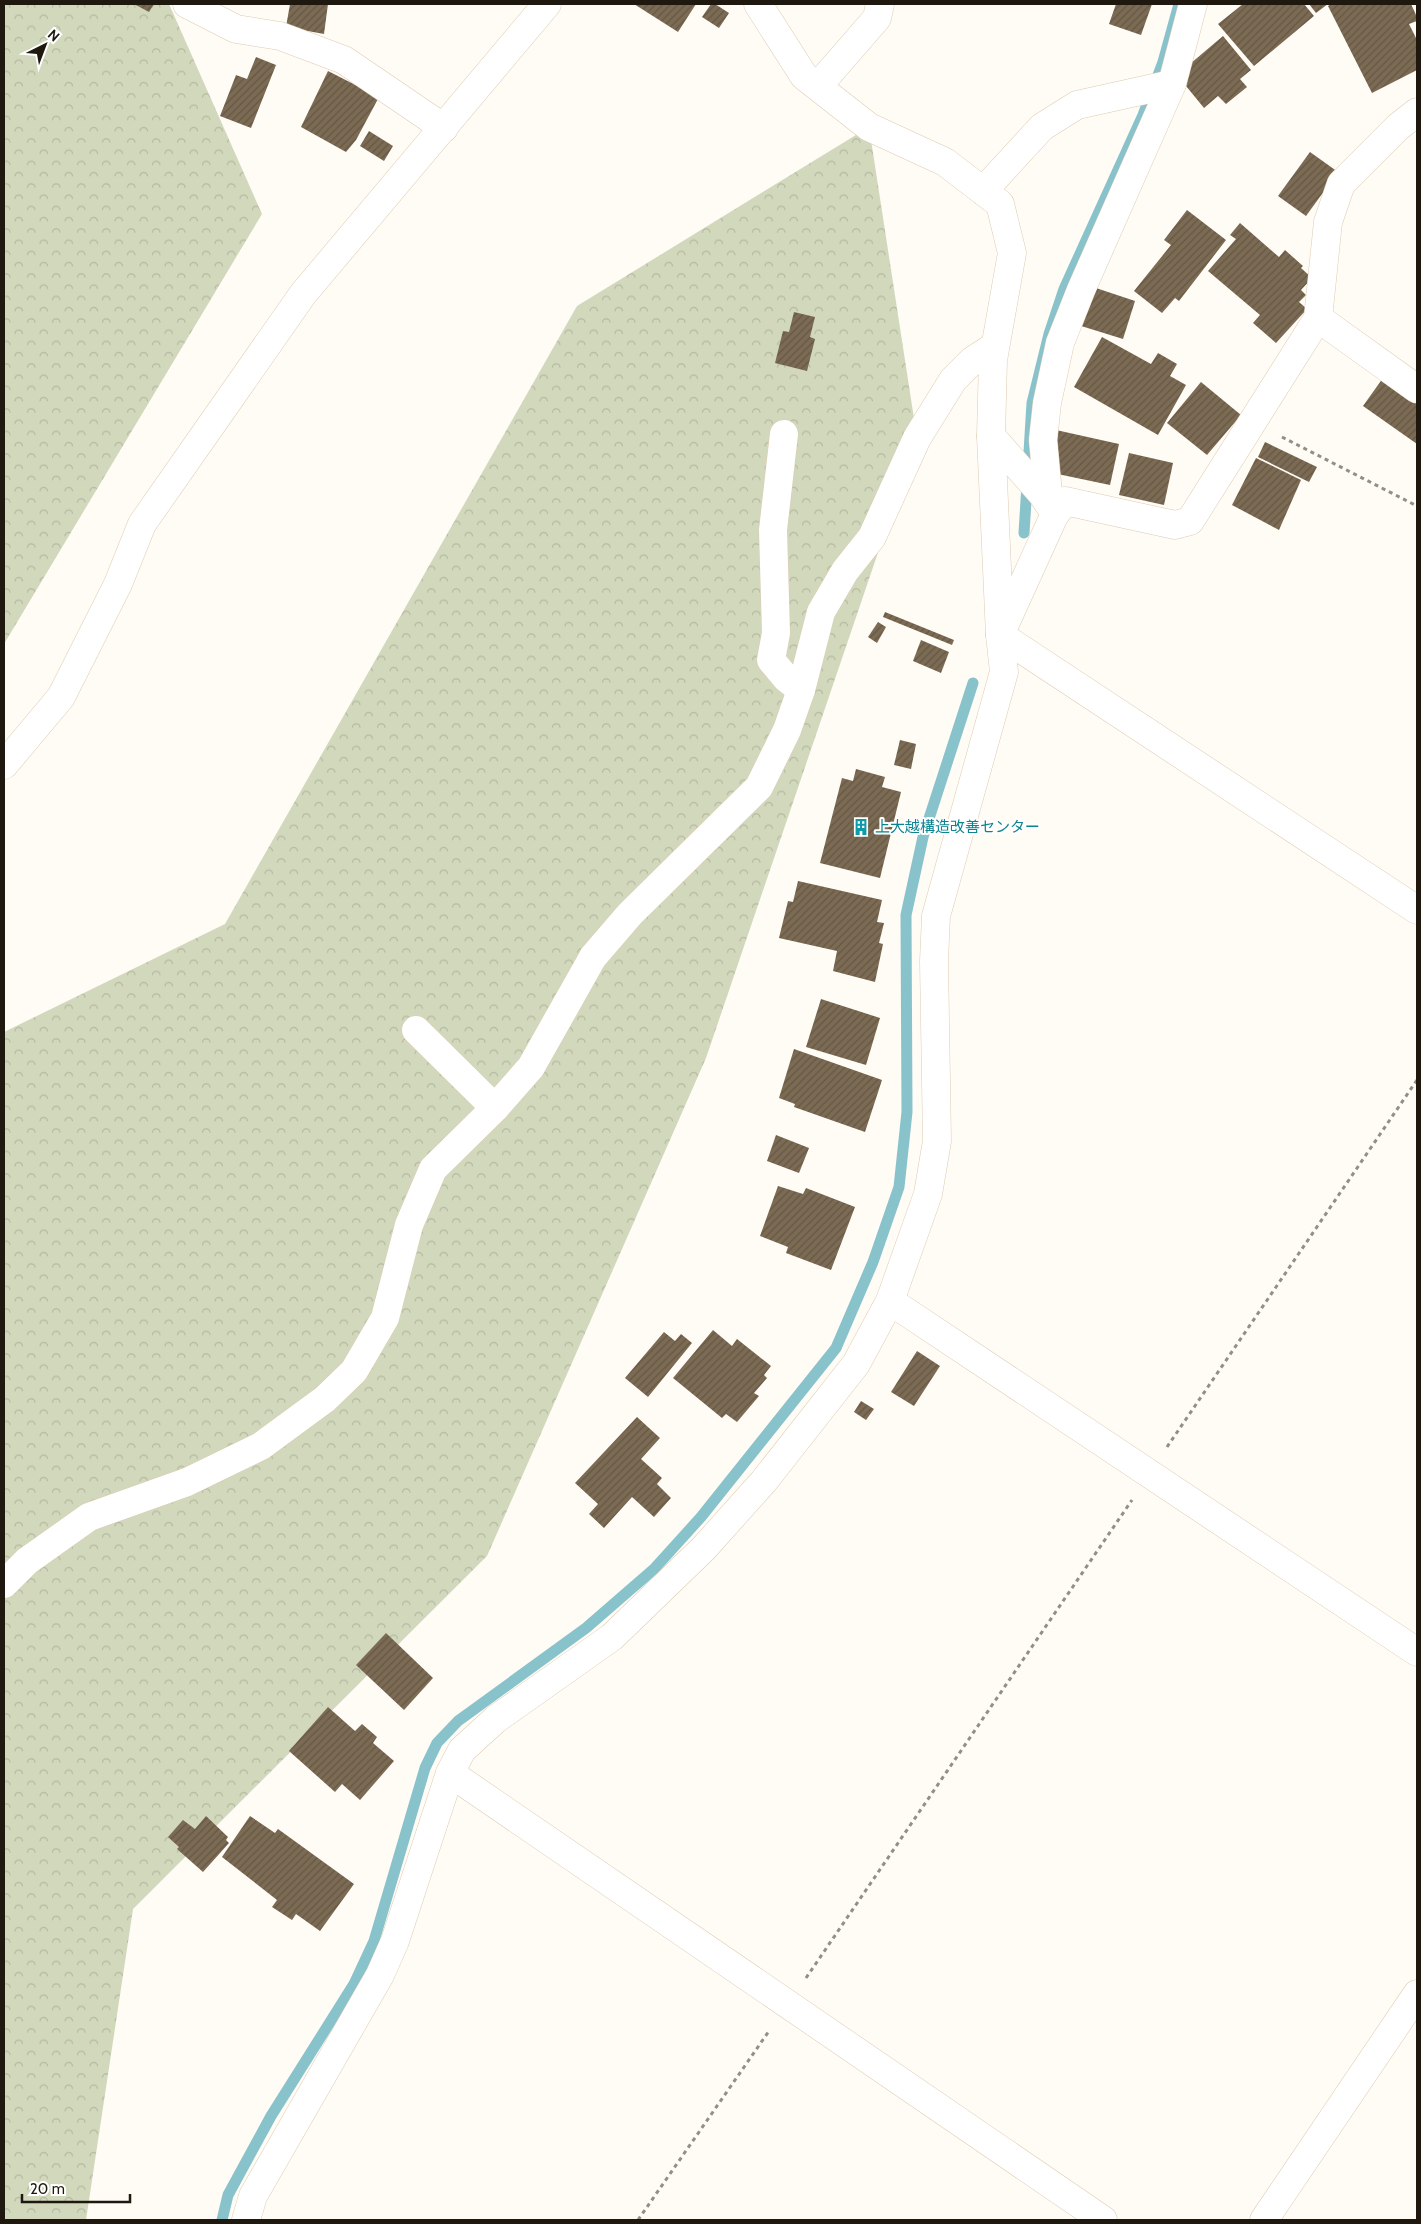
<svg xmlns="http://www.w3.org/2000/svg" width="1421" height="2224" font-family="Cabin,'Noto Sans JP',sans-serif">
<defs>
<pattern id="forest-crowns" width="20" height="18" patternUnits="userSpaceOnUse" patternTransform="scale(1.25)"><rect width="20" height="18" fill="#d2d8bc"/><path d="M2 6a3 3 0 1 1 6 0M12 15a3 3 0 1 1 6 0" fill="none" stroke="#b4b9a0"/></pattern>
<pattern id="building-hatch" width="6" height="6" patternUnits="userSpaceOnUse" patternTransform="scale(1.25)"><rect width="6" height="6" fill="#7c6b54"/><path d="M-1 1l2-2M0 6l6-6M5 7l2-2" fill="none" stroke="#655744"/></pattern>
</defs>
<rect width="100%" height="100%" fill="#fffbf5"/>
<!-- forest -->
<g fill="url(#forest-crowns)">
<path d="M 4,4 L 169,4 L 262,214 L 4,644 Z"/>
<path d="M 869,127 L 917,438 L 706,1058 L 487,1556 L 133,1909 L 86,2220 L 4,2220 L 4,1032 L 225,924 L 577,306 Z"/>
</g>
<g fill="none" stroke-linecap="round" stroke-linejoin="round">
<!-- stream -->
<g stroke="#88c2cb" stroke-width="11">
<path d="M 1024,533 L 1032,403 L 1049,334 L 1064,289 L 1143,115 L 1163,62 L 1179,4"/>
<path d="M 222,2220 L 228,2195 L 271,2116 L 354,1984 L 374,1941 L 425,1768 L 437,1743 L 458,1721 L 586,1628 L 654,1569 L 701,1517 L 836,1348 L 873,1262 L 899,1187 L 907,1112 L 906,915 L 923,837 L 973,683"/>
</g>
</g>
<!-- building -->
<g fill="url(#building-hatch)">
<path d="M 134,4 L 154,4 L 149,12 Z"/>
<path d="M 290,4 L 328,4 L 324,34 L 286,27 Z"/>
<path d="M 634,4 L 696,4 L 678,32 Z"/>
<path d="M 711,4 L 715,4 L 729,13 L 719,28 L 702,17 Z"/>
<path d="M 1116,4 L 1152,4 L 1141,35 L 1109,24 Z"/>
<path d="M 1243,4 L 1304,4 L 1314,16 L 1254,66 L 1218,24 Z"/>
<path d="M 1309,4 L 1328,4 L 1316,13 Z"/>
<path d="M 1331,4 L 1411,4 L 1417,17 L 1417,21 L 1409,24 L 1417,40 L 1417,70 L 1372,93 L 1328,6 Z"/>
<path d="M 1223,36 L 1251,70 L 1240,79 L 1247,87 L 1226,104 L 1218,96 L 1204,108 L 1177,75 Z"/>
<path d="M 256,57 L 276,65 L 251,128 L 220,116 L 236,75 L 247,79 Z"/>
<path d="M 328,71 L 379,97 L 356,140 L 346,152 L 301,127 Z"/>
<path d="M 369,131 L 393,146 L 384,161 L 360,146 Z"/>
<path d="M 1310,152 L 1338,172 L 1306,216 L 1278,196 Z"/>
<path d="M 1187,210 L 1226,240 L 1179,301 L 1175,298 L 1162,313 L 1134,291 L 1171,245 L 1164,240 Z"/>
<path d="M 1240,223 L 1279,257 L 1285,250 L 1303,266 L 1301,268 L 1312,278 L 1301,290 L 1306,295 L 1299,302 L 1307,309 L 1276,343 L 1253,323 L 1260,315 L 1208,271 L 1236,239 L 1230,235 Z"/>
<path d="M 1090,286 L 1135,301 L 1123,339 L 1078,325 Z"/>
<path d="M 794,312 L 815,317 L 810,337 L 815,339 L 807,371 L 775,363 L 783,331 L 789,332 Z"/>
<path d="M 1102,337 L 1151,364 L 1158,353 L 1177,364 L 1170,376 L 1186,385 L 1158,435 L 1074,387 Z"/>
<path d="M 1383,378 L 1417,401 L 1417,444 L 1363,406 Z"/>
<path d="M 1201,382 L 1241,415 L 1207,455 L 1167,423 Z"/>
<path d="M 1056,430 L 1119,444 L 1110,485 L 1048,472 Z"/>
<path d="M 1265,442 L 1317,467 L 1309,482 L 1258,457 Z"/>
<path d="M 1129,453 L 1173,463 L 1164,505 L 1119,495 Z"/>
<path d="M 1256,458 L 1301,480 L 1279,530 L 1232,505 Z"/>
<path d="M 885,612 L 954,640 L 952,645 L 883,617 Z"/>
<path d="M 878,622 L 886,627 L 877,643 L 868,637 Z"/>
<path d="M 921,640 L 949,652 L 941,673 L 913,661 Z"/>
<path d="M 900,740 L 916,744 L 911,769 L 894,765 Z"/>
<path d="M 856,769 L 885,777 L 882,787 L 901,792 L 880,878 L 820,863 L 842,778 L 853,781 Z"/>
<path d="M 798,881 L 882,900 L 877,922 L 884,923 L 879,943 L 883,944 L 875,982 L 833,971 L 837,951 L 779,938 L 788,901 L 793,902 Z"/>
<path d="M 821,999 L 880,1018 L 866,1065 L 806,1047 Z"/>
<path d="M 794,1049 L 882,1080 L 865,1132 L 794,1107 L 795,1104 L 779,1098 Z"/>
<path d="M 776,1135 L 809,1148 L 799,1173 L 767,1161 Z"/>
<path d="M 778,1186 L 803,1194 L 806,1188 L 855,1207 L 831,1270 L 786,1253 L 788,1247 L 760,1236 Z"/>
<path d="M 713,1330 L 732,1346 L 737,1339 L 771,1366 L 764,1375 L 767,1378 L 754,1393 L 759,1396 L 737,1422 L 726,1414 L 722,1418 L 673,1378 Z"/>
<path d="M 664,1332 L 675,1341 L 681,1334 L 692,1343 L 648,1397 L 625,1378 Z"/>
<path d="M 917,1351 L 940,1366 L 914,1406 L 891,1392 Z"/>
<path d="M 861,1401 L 874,1409 L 866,1420 L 854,1412 Z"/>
<path d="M 637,1417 L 660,1438 L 641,1459 L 662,1478 L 657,1484 L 671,1498 L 654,1517 L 632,1497 L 604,1528 L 589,1514 L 598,1504 L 575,1483 Z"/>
<path d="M 386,1633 L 433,1678 L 404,1710 L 356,1665 Z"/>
<path d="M 328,1707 L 355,1731 L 362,1724 L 377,1737 L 373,1743 L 394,1761 L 360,1800 L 342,1784 L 335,1792 L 289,1751 Z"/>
<path d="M 206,1816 L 228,1837 L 226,1840 L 229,1843 L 203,1872 L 177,1849 L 179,1847 L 168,1837 L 183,1820 L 195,1829 Z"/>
<path d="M 250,1816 L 275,1833 L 278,1829 L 354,1884 L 320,1931 L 296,1914 L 292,1920 L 272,1907 L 277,1900 L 222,1857 Z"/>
</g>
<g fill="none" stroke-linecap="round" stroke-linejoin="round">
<!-- minor casing -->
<g stroke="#deccb2" stroke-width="29">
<g id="minor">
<path d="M 187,4 L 236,29 L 280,36 L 344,60 L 444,128"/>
<path d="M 818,86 L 877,18 L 880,4"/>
<path d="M 1417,112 L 1398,127 L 1341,184 L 1328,222 L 1318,318 L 1190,521 L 1175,525 L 1065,501 L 1054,516 L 1000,635 L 1417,910"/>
<path d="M 983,191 L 1042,127 L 1077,105 L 1172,84"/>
<path d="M 1318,318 L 1417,389"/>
<path d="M 784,434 L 773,530 L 776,633 L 771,660 L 786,678 L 801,690"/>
<path d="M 991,436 L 1042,494 L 1050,506"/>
<path d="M 1049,504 L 1043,440 L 1047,403 L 1060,343 L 1081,290 L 1172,84 L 1193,4"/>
<path d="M 4,765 L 61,697 L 118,584 L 142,524 L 303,294 L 547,4"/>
<path d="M 416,1030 L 495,1108"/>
<path d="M 890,1301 L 1417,1652"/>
<path d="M 4,1584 L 27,1561 L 89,1517 L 187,1482 L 261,1446 L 325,1399 L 354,1371 L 385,1318 L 409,1225 L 433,1169 L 495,1108 L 531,1067 L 593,957 L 630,914 L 759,787 L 787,730 L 801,690 L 821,612 L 845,571 L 872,537 L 917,438 L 953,380 L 972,361 L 995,346"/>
<path d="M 450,1773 L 1103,2220"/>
<path d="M 246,2220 L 253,2196 L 380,1975 L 395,1941 L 450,1773 L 462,1750 L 496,1719 L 612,1637 L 704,1548 L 764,1481 L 856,1364 L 890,1301 L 928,1194 L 937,1141 L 934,961 L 936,916 L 1004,672 L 1000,635 L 991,436 L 993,360 L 1012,253 L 1000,204 L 945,162 L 869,127 L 804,76 L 758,4"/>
<path d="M 1264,2220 L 1417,1994"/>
</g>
</g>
<!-- path -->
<g stroke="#938e86" stroke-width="3" stroke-dasharray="4 4" stroke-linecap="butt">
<path d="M 1282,437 L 1417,506"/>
<path d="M 1167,1447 L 1417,1080"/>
<path d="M 806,1978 L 1132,1500"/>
<path d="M 638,2220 L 769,2031"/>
</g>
<!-- minor -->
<use href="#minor" stroke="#fff" stroke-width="28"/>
</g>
<!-- icons -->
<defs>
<g id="building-bare" transform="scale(1.35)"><path d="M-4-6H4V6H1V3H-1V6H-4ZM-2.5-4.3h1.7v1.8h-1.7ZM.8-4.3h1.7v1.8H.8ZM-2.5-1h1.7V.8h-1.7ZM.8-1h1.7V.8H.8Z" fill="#0f9aa8" stroke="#fff" stroke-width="2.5" paint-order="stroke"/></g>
</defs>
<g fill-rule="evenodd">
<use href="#building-bare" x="861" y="827"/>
</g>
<g text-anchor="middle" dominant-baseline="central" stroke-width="4" stroke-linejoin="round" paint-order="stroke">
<!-- culture labels -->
<g font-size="15" fill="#0d838f" stroke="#fff" text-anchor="start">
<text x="875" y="827">上大越構造改善センター</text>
</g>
</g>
<!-- border -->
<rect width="1421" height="2224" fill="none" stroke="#1e180e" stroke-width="10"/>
<!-- north arrow -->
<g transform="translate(45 45) rotate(42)" stroke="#ffffff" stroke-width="4" paint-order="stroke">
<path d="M0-4L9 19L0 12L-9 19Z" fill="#1e180e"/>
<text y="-8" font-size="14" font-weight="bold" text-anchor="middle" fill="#1e180e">N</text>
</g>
<!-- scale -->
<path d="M22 2194v8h108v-8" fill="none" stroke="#1e180e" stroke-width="2.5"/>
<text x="30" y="2194" font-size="15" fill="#1e180e" stroke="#ffffff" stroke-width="4" paint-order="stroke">20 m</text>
</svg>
